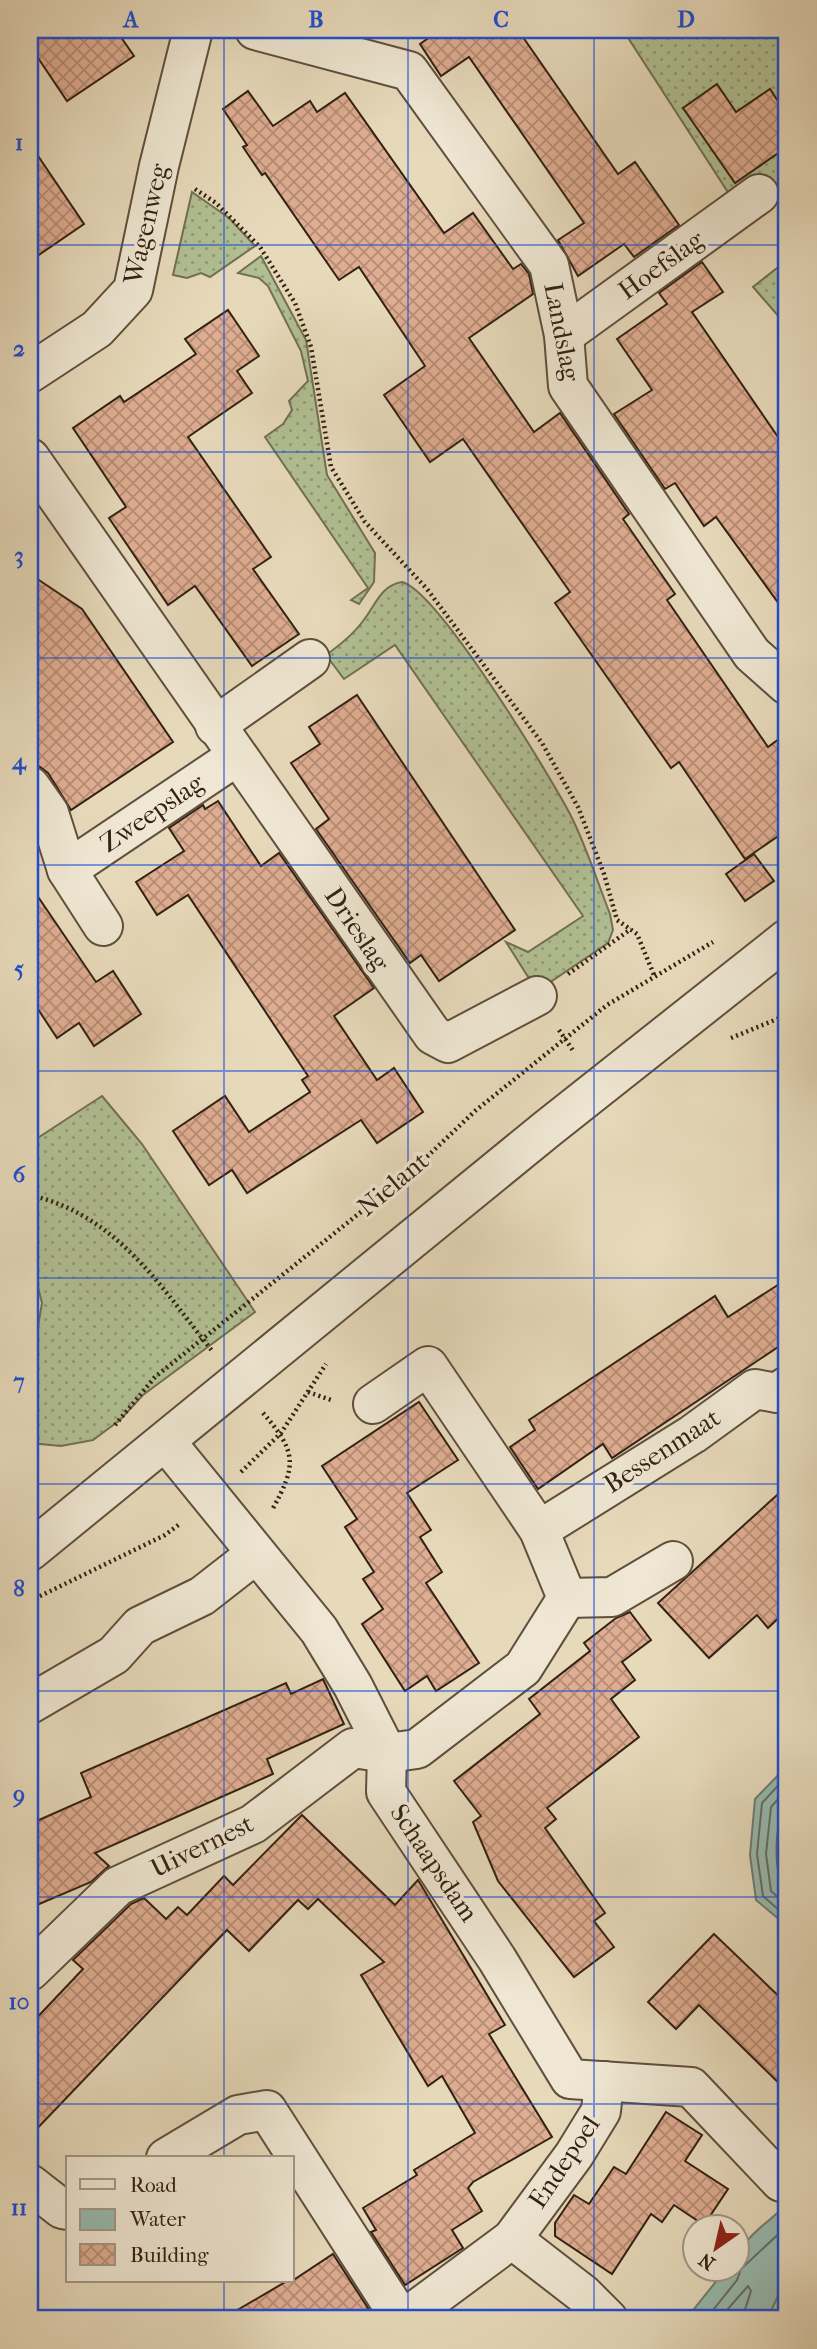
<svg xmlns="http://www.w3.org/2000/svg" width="817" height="2349" font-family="'IM FELL French Canon',serif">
<defs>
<pattern id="grass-dots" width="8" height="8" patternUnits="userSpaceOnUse" patternTransform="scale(1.75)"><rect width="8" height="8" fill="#b1c093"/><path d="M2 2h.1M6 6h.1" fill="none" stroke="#919c77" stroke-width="1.8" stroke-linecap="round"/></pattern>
<pattern id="building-cross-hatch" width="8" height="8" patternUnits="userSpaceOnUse" patternTransform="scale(1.75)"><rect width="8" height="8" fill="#dfad91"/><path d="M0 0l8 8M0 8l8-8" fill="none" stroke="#b58c75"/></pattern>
</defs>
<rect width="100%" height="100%" fill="#e7dabb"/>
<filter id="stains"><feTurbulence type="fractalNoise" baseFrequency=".00286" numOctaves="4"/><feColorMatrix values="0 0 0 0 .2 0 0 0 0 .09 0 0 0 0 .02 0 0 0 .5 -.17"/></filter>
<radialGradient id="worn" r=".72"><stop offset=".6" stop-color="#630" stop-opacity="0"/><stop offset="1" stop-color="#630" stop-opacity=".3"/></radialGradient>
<!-- grass -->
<g fill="url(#grass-dots)" stroke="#727054" stroke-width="2">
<path d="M 623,30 L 787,30 L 787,213 L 761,179 L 733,200 Z"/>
<path d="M 192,192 L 229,218 L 255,246 L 210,277 L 201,273 L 187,278 L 173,275 Z"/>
<path d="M 261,256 L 306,340 L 327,475 L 375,553 L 374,582 L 359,604 L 351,600 L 368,588 L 265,437 L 283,424 L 292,410 L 289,401 L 308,381 L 301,351 L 268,286 L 259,278 L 238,273 Z"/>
<path d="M 787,260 L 787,326 L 753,287 Z"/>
<path d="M 402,582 C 438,591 549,774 570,814 C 586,845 597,881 610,914 L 613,930 L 608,943 L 537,991 L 506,942 L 528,952 L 583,916 L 395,645 L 344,679 L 326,655 C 340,645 353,635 363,621 C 375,606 381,585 402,582 Z"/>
<path d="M 102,1096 L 142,1144 L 255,1312 L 143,1395 L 120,1420 L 93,1440 L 61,1446 L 30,1443 L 30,1373 L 42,1303 L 30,1255 L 30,1143 Z"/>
<path d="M 787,2277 L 787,2319 L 767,2319 Z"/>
</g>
<!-- water -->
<g fill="#97bbb0" stroke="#6f7d72" stroke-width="2">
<path d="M 787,1766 L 787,1926 L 756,1900 L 750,1855 L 755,1799 Z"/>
<path d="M 787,2204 L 787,2277 L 767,2319 L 686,2319 L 726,2269 L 736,2268 C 736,2240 769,2223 787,2204 Z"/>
</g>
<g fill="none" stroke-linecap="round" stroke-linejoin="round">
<!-- shore -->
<g stroke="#646e62" stroke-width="2">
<path d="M 787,1776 L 762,1803 L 757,1854 L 763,1896 L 787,1917"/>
<path d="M 787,1789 L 771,1807 L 766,1854 L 771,1891 L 787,1905"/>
<path d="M 787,1804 C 774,1817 772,1879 787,1892"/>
<path d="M 706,2319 L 737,2280 L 741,2269 L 787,2226"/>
<path d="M 719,2319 L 748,2286 L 751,2291 L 742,2319"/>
</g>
</g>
<!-- building -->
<g fill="url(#building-cross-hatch)" stroke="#322114" stroke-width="2">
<path d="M 30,30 L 116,30 L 134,56 L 67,101 L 30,46 Z"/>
<path d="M 440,30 L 518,30 L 618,174 L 635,162 L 679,225 L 634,257 L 624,244 L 578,276 L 558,240 L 584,223 L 469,57 L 441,76 L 420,44 Z"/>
<path d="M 717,84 L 736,112 L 770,89 L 787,115 L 787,147 L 735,183 L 683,108 Z"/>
<path d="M 248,91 L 273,126 L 310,101 L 317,112 L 345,93 L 444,233 L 473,213 L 513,269 L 521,264 L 529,274 L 533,294 L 469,338 L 534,432 L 560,413 L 629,514 L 623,519 L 675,594 L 667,600 L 768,747 L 787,733 L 787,830 L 745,859 L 679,762 L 671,768 L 555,603 L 570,592 L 463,439 L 430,462 L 384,395 L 425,366 L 359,267 L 339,280 L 265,173 L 262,175 L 243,147 L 247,145 L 223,109 Z"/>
<path d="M 30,144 L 84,224 L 30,261 Z"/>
<path d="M 702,262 L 723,292 L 692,312 L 787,450 L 787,615 L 716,517 L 704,526 L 675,483 L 665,489 L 614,414 L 652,390 L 617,339 L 667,304 L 659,293 Z"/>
<path d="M 228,310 L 259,356 L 237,371 L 252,393 L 188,437 L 271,557 L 253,569 L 299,634 L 252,666 L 195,586 L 168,605 L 109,518 L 126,507 L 73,428 L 120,396 L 124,402 L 196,354 L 185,339 Z"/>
<path d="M 30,574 L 82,609 L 173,742 L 71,810 L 48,773 L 40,767 L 30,764 Z"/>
<path d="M 357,695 L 515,930 L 439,981 L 421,955 L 410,963 L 316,829 L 329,819 L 291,763 L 320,744 L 309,727 Z"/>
<path d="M 218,801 L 261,866 L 279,853 L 374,988 L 334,1016 L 377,1080 L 394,1068 L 423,1112 L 377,1143 L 361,1120 L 247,1193 L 232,1170 L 209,1185 L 173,1131 L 225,1096 L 249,1132 L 310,1092 L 302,1080 L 308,1076 L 188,895 L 157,915 L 136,882 L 184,851 L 169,828 L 203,805 L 205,809 Z"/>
<path d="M 754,854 L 774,881 L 745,901 L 726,874 Z"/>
<path d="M 30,885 L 96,982 L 113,971 L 141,1014 L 94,1046 L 79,1023 L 57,1038 L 30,997 Z"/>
<path d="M 787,1279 L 787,1341 L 612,1458 L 603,1444 L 538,1489 L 510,1447 L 535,1430 L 529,1420 L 715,1296 L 728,1317 Z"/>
<path d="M 419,1402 L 458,1460 L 407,1493 L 431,1530 L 420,1537 L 442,1572 L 426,1583 L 479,1663 L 436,1691 L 427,1676 L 405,1691 L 362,1624 L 383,1609 L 363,1579 L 374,1572 L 345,1527 L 357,1519 L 322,1466 Z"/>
<path d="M 787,1486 L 787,1610 L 768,1628 L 757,1615 L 709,1658 L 658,1603 Z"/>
<path d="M 630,1612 L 651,1640 L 622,1662 L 635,1680 L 611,1699 L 639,1737 L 547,1808 L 556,1819 L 545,1828 L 605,1913 L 594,1921 L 614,1947 L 574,1977 L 498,1881 L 473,1822 L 481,1816 L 454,1781 L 540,1714 L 529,1699 L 590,1651 L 584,1643 L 616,1618 Z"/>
<path d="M 323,1679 L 344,1724 L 267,1759 L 273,1774 L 95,1853 L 109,1866 L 91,1882 L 30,1908 L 30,1824 L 91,1797 L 81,1773 L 286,1683 L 291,1694 Z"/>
<path d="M 302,1815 L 395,1905 L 418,1880 L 505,2025 L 489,2034 L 552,2137 L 473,2182 L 468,2188 L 482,2211 L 452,2230 L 463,2248 L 405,2285 L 371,2232 L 376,2230 L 363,2208 L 417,2175 L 414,2170 L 475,2133 L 442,2076 L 428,2086 L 361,1975 L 384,1962 L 318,1899 L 308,1909 L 298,1900 L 249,1951 L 227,1930 L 30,2136 L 30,2025 L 83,1969 L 73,1960 L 131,1904 L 144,1898 L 166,1919 L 178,1907 L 187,1915 L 224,1876 L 233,1885 Z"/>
<path d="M 714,1934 L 787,2004 L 787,2091 L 699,2005 L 676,2029 L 648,2002 Z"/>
<path d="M 666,2112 L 702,2135 L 685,2161 L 728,2189 L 704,2225 L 674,2205 L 662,2222 L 651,2214 L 612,2274 L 555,2236 L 555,2223 L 574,2195 L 589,2204 L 614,2167 L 626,2174 Z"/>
<path d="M 333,2254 L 375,2319 L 222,2319 L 287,2281 L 292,2281 Z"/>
</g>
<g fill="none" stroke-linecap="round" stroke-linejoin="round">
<!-- minor casing -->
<g stroke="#5f4f3e" stroke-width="42">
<g id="minor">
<path d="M 255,30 L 409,71 L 549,265 L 564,335 L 568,386 L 752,654 L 787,685"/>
<path d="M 564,335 L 759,194"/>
<path d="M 30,373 L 97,329 L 133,290 L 159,166 L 193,30"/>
<path d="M 30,458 L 433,1035 L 448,1043 L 537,996"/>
<path d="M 215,726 L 310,659"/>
<path d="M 30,786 L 49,813 L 67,870 L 103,926"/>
<path d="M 67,870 L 237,756"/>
<path d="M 166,1442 L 319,1630 L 353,1686 L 387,1753 L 386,1792 L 497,1959 L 570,2079 L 691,2087 L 781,2182"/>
<path d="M 539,1530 L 693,1434 L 755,1389 L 777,1393 L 787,1386"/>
<path d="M 30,1551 L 547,1129 L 787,939"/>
<path d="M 567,1598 L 612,1597 L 673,1561"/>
<path d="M 30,1704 L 114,1655 L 140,1626 L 202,1596 L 256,1554"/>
<path d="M 30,1971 L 118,1886 L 253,1824 L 353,1748 L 387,1753 L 417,1749 L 523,1668 L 567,1598 L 539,1530 L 428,1366 L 373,1404"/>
<path d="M 166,2158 L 238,2115 L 267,2110 L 401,2319"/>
<path d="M 30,2184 L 62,2209 L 68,2210"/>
<path d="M 512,2239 L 583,2294 L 608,2319"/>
<path d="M 404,2319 L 512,2239 L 574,2155 L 601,2111 L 604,2081"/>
</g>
</g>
<!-- path -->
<g stroke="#322114" stroke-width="4.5" stroke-dasharray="2 3.5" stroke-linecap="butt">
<path d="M 195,189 L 216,203 L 260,247 L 295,303 L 311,347 L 331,467 L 365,522 L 427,589 L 542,743 L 578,807 L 604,874 L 617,920 L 637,934 L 654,975"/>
<path d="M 568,974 L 631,929"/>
<path d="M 559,1030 L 574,1052"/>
<path d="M 731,1038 L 787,1015"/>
<path d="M 30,1195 C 117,1215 161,1287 213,1352"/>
<path d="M 308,1392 L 334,1401"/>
<path d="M 263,1413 C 297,1452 297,1465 272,1510"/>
<path d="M 115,1425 L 155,1377 L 412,1171 L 475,1111 L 607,1005 L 713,942"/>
<path d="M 241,1472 L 281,1433 L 326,1364"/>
<path d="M 30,1601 L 165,1535 L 181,1523"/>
</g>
<!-- minor -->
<use href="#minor" stroke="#efe7d3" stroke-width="38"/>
</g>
<!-- grid -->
<path fill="none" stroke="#1d4ed8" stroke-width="2" stroke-opacity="0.55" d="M 224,30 L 224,2158M 408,30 L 408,2319M 594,30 L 594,2319M 30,245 L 787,245M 30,452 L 787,452M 30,658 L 787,658M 30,865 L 787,865M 30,1071 L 787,1071M 30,1278 L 787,1278M 30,1484 L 787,1484M 30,1691 L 787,1691M 30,1897 L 787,1897M 30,2104 L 787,2104M 224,2281 L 224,2319"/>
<g text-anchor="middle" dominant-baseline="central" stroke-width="7" stroke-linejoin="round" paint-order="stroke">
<!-- street labels -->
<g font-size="26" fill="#322114" stroke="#efe7d3">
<text transform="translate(146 224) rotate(-77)">Wagenweg</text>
<text transform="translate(661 265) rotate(-36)">Hoefslag</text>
<text transform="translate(562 332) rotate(79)">Landslag</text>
<text transform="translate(152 813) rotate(-34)">Zweepslag</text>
<text transform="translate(357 929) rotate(56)">Drieslag</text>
<text transform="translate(393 1184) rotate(-40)">Nielant</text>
<text transform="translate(662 1451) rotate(-33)">Bessenmaat</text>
<text transform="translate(202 1846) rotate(-26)">Uivernest</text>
<text transform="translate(434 1863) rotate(56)">Schaapsdam</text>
<text transform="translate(564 2162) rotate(-56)">Endepoel</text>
</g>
</g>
<!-- margin -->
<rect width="817" height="2349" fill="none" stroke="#e7dabb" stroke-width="77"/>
<!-- legend -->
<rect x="66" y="2156" width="228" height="126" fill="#efe7d3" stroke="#a39887" stroke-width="2"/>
<rect x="80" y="2179" width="35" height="10" fill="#efe7d3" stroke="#a39887" stroke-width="2"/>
<text x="130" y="2192" font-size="21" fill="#322114">Road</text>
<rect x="80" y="2209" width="35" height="21" fill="#97bbb0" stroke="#a39887" stroke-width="2"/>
<text x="130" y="2226" font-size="21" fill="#322114">Water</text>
<rect x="80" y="2244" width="35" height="21" fill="url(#building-cross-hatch)" stroke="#a39887" stroke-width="2"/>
<text x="130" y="2262" font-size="21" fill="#322114">Building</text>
<!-- north arrow -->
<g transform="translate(716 2248) rotate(214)"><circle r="33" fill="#efe7d3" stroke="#a39887" stroke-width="2"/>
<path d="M0-5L12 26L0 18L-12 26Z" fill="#8f2418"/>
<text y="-10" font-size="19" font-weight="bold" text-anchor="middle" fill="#322114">N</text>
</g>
<rect x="38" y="38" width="740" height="2272" fill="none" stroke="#1d4ed8" stroke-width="2.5"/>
<g font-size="23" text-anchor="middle" font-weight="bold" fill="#1d4ed8">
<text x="131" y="27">A</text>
<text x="316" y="27">B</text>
<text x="501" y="27">C</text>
<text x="686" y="27">D</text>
<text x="19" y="150">1</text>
<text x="19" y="356">2</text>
<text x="19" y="563">3</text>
<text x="19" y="769">4</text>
<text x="19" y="976">5</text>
<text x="19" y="1182">6</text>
<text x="19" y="1389">7</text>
<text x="19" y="1596">8</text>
<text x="19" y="1802">9</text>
<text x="19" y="2009">10</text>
<text x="19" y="2215">11</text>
</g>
<rect width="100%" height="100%" filter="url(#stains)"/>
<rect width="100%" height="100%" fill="url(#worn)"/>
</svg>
